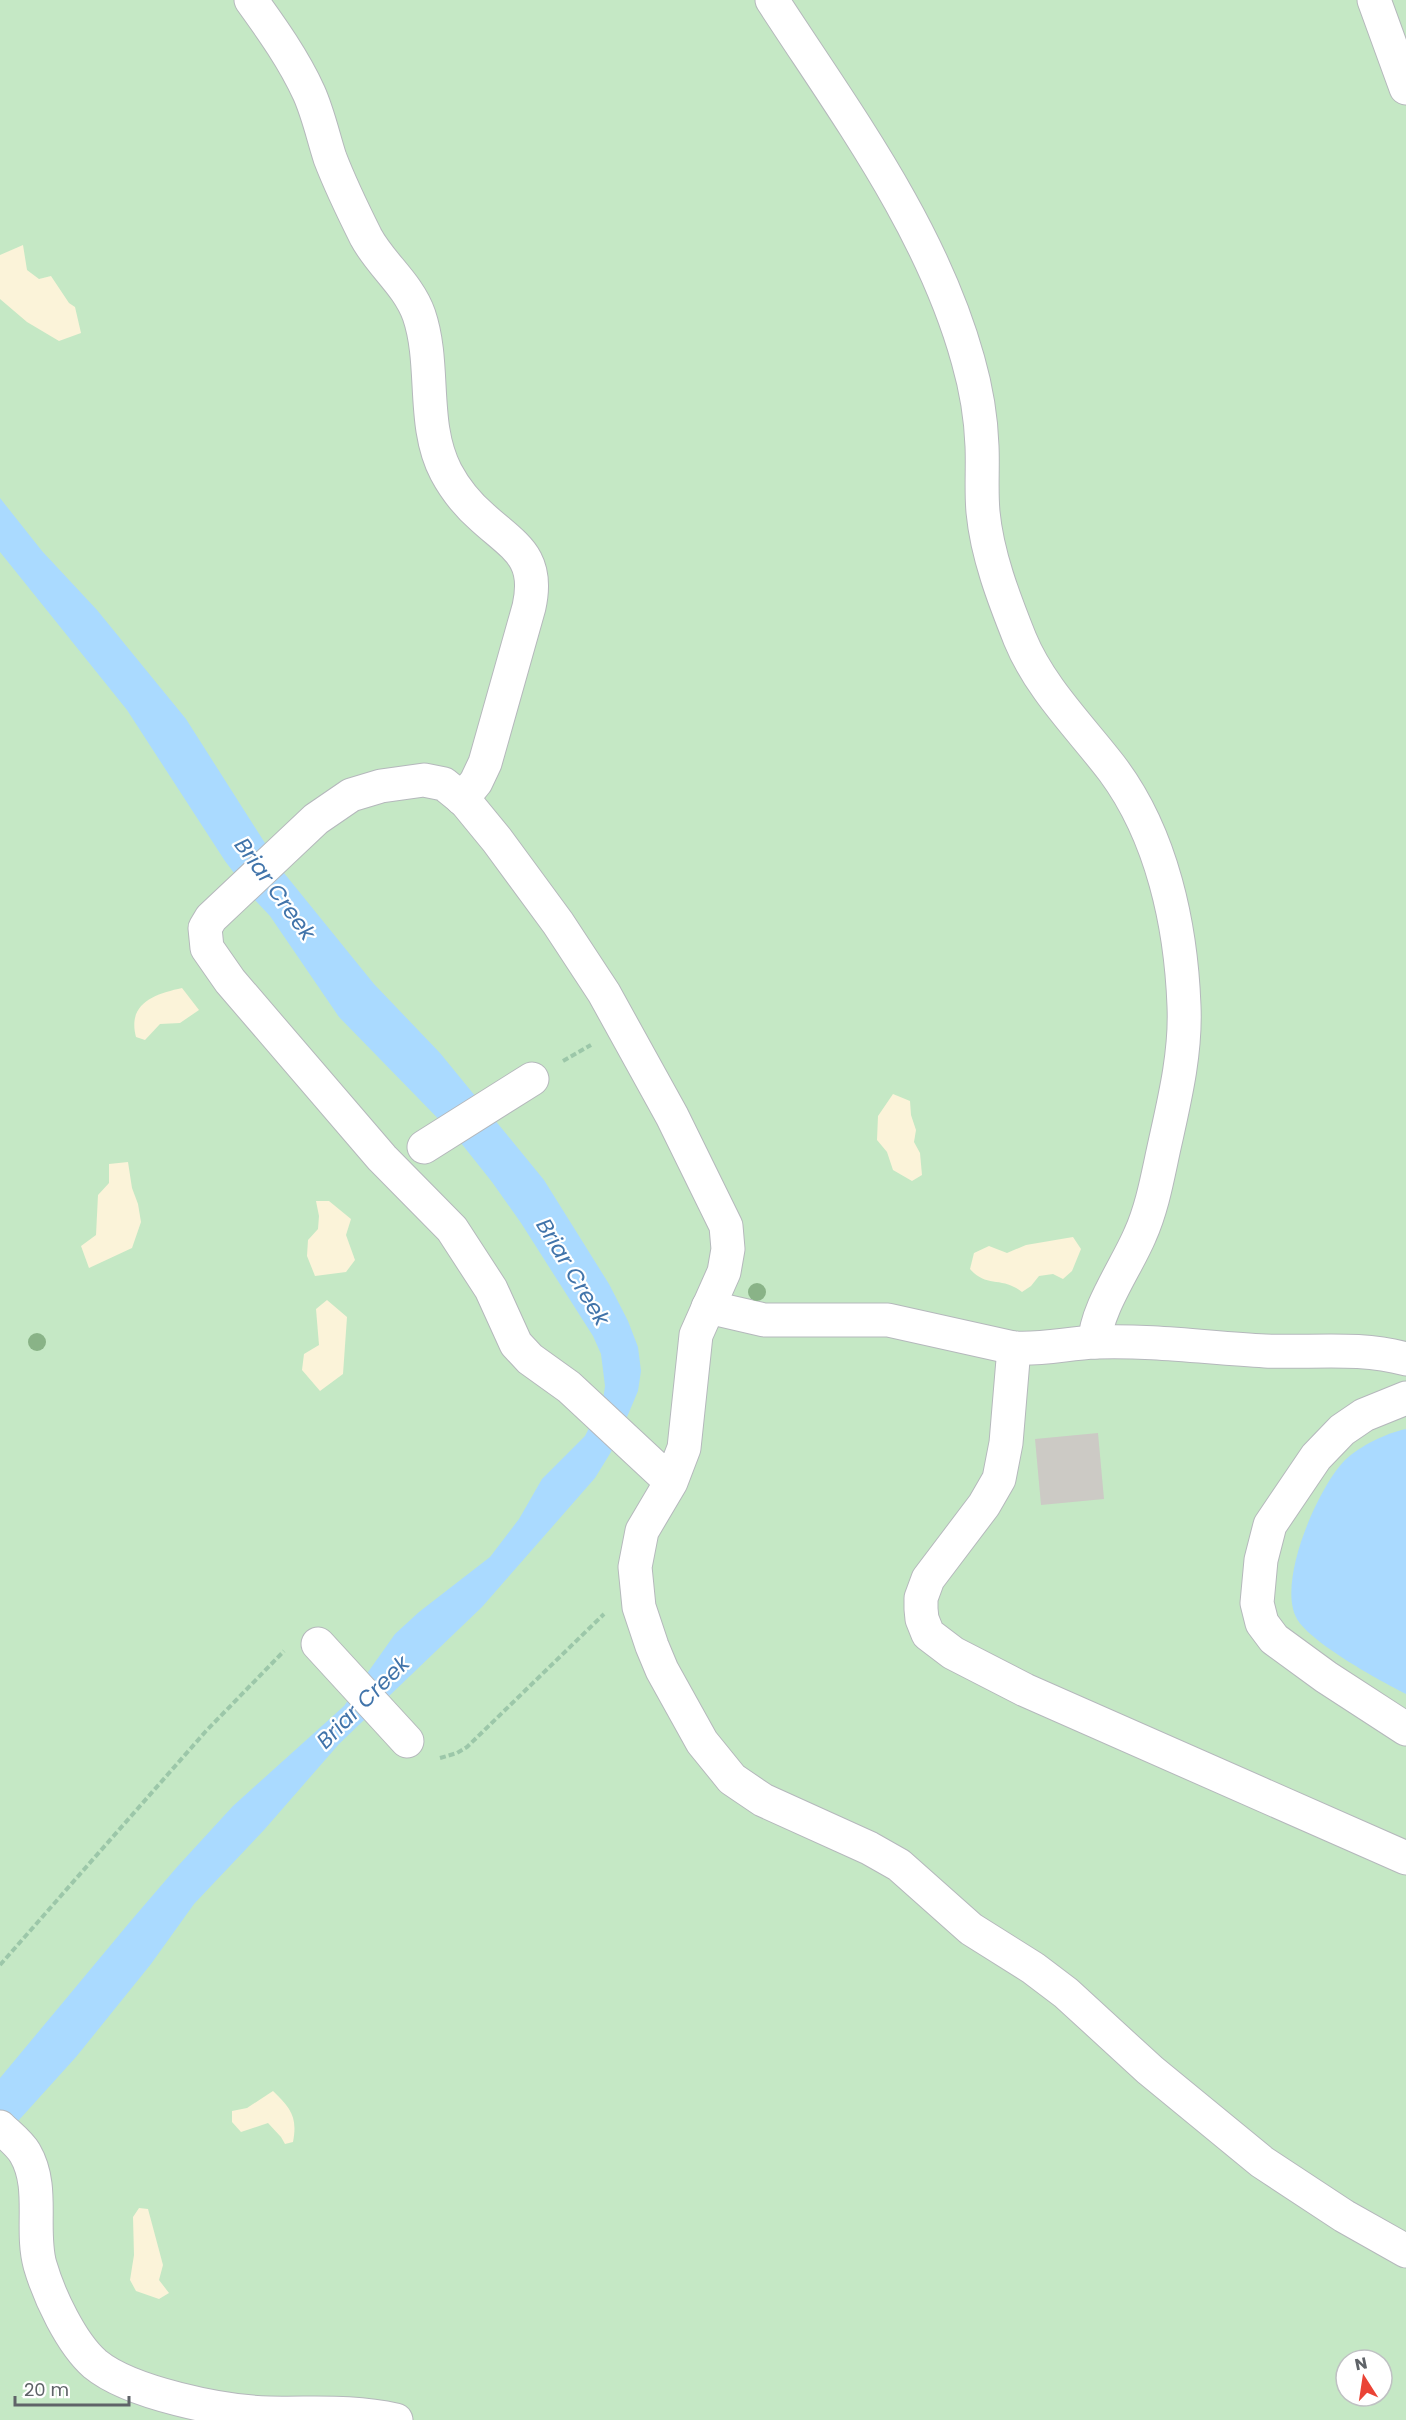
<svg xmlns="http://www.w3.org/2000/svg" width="1406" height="2420" font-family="Poppins,sans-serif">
<rect width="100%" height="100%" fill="#f1efe8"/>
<!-- green -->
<path fill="#c5e8c5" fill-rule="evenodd" d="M 0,0 L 1406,0 L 1406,2420 L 0,2420 ZM 1346,2360 L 1382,2360 L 1382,2396 L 1346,2396 Z"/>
<!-- sand -->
<g fill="#fbf3d9">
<path d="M 23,245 L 27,270 L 39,279 L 51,276 L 69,303 L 75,307 L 81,333 L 59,341 L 27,322 L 0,299 L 0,255 Z"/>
<path d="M 182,988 L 199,1010 L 180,1023 L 160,1024 L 145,1040 L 136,1037 C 127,1003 155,994 182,988 Z"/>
<path d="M 893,1094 L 910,1101 L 911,1115 L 916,1130 L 914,1142 L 920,1153 L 922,1175 L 912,1181 L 893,1170 L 887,1152 L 877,1140 L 878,1116 Z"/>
<path d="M 128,1162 L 132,1188 L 138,1204 L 141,1222 L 132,1248 L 89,1268 L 81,1246 L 96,1235 L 98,1195 L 109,1183 L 109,1164 Z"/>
<path d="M 316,1201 L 329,1201 L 351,1219 L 346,1235 L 355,1260 L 346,1272 L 315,1276 L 307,1256 L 308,1240 L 318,1229 L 319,1216 Z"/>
<path d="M 1073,1237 L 1081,1249 L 1072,1271 L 1063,1279 L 1053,1274 L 1039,1276 L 1031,1286 L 1022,1292 C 1002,1276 986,1288 970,1269 L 974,1253 L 989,1246 L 1007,1253 L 1026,1245 Z"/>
<path d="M 327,1300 L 347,1317 L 343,1374 L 320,1391 L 302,1370 L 304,1354 L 319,1345 L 316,1309 Z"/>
<path d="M 273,2091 C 290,2108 298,2116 293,2142 L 285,2144 L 281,2137 L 268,2123 L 241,2132 L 232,2122 L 232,2111 L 247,2108 Z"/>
<path d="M 139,2208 L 148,2209 L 163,2265 L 159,2280 L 169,2293 L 159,2299 L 136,2291 L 130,2280 L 134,2255 L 133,2217 Z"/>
</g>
<!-- water -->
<g fill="#aadaff">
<path d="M 0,498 L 42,551 L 97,610 L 186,719 L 284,873 L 374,984 L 440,1053 L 544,1180 L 609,1284 L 628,1321 L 638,1347 L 641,1371 L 638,1391 L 627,1417 L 611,1452 L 595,1478 L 482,1607 L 339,1744 L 264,1830 L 194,1904 L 151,1964 L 76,2057 L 0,2141 L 0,2078 L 129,1923 L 177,1867 L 233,1806 L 344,1706 L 395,1634 L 419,1612 L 490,1557 L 519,1519 L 542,1479 L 585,1436 L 603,1400 L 605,1386 L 601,1354 L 593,1336 L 521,1223 L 492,1182 L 457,1138 L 339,1017 L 270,916 L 253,898 L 225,861 L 127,710 L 0,552 Z"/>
<path d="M 1406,1429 L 1406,1694 C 1380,1681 1311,1643 1297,1619 C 1276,1583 1318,1487 1345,1460 C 1360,1446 1386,1433 1406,1429 Z"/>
</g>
<!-- building -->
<path fill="#cccac5" d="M 1098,1433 L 1104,1499 L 1041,1505 L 1035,1439 Z"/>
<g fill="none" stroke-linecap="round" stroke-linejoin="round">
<!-- minor casing -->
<g stroke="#b5b8bc" stroke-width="35">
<g id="minor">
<path d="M 251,0 C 272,29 294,60 309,93 C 318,113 323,136 330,158 C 340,184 353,211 366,237 C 381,265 408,284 419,315 C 436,365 421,424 446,472 C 455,489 468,505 483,518 C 515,547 540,557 529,607 L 485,763 L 476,782 L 462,799"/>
<path d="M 772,0 C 846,114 931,227 968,360 C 976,388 981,417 982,446 C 983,468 981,490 983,512 C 987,555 1004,599 1020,639 C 1040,688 1081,728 1113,770 C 1162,836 1181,925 1184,1006 C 1186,1052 1175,1098 1165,1143 C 1158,1174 1153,1206 1140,1235 C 1127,1266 1095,1311 1095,1342"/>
<path d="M 1374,0 L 1406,88"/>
<path d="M 424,1147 L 532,1079"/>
<path d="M 708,1307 L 764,1320 L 888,1320 L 1014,1348 C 1042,1350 1069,1343 1096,1342 C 1152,1340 1209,1348 1265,1351 C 1311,1353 1361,1346 1406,1359"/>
<path d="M 1014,1348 L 1006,1443 L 999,1479 L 984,1505 L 928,1579 L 921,1598 L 921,1609 L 922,1619 L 928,1634 L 953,1653 L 1025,1690 L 1406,1858"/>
<path d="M 1406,1398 L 1364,1415 L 1342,1430 L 1316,1457 L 1270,1525 L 1261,1560 L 1257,1603 L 1262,1623 L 1274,1639 L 1326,1677 L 1406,1729"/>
<path d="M 671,1482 L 569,1387 L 530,1359 L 516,1344 L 491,1289 L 452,1229 L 382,1158 L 230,981 L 207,948 L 205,928 L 211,918 L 316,819 L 351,795 L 381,786 L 424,780 L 444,784 L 465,801 L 497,840 L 558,923 L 604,993 L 672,1116 L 726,1226 L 728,1249 L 724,1272 L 696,1335 L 684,1448 L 671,1482 L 642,1531 L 635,1567 L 639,1607 L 652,1646 L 662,1670 L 702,1742 L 732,1779 L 763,1800 L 869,1848 L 899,1865 L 971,1929 L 1033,1968 L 1066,1993 L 1150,2070 L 1262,2162 L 1344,2216 L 1406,2251"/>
<path d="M 318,1644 L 407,1741"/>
<path d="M 0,2127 C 8,2135 19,2143 25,2153 C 45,2187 30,2229 40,2265 C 49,2296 71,2343 95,2364 C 130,2393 223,2412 269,2413 C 313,2414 351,2410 396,2420"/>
</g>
</g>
<!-- path -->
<g stroke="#9cc7a9" stroke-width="4" stroke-dasharray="6 3" stroke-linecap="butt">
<path d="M 563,1061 L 591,1045"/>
<path d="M 440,1758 L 457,1753 L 467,1747 L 604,1614"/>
<path d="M 0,1965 L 206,1731 L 284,1651"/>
</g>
<!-- minor -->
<use href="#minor" stroke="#fff" stroke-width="33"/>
</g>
<!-- trees -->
<g fill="#89b387">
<circle cx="757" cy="1292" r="9"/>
<circle cx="37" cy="1342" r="9"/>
</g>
<g text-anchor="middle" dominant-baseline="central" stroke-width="4.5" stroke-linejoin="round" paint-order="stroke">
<!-- water labels -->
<g font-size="22" font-style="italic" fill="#4174aa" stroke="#fff">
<text transform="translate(275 889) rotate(54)">Briar Creek</text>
<text transform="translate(573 1272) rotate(59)">Briar Creek</text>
<text transform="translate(363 1702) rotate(-45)">Briar Creek</text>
</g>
</g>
<!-- north arrow -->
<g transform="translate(1364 2378) rotate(348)"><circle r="28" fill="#ffffff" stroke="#bfc1c3" stroke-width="1.5"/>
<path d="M0-4.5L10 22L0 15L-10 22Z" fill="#ea4335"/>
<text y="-9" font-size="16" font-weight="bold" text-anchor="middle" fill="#5f6368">N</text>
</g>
<!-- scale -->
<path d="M15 2396v9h114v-9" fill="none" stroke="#5f6368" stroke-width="3"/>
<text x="24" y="2396" font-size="18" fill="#5f6368" stroke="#ffffff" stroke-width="4.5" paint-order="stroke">20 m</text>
</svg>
